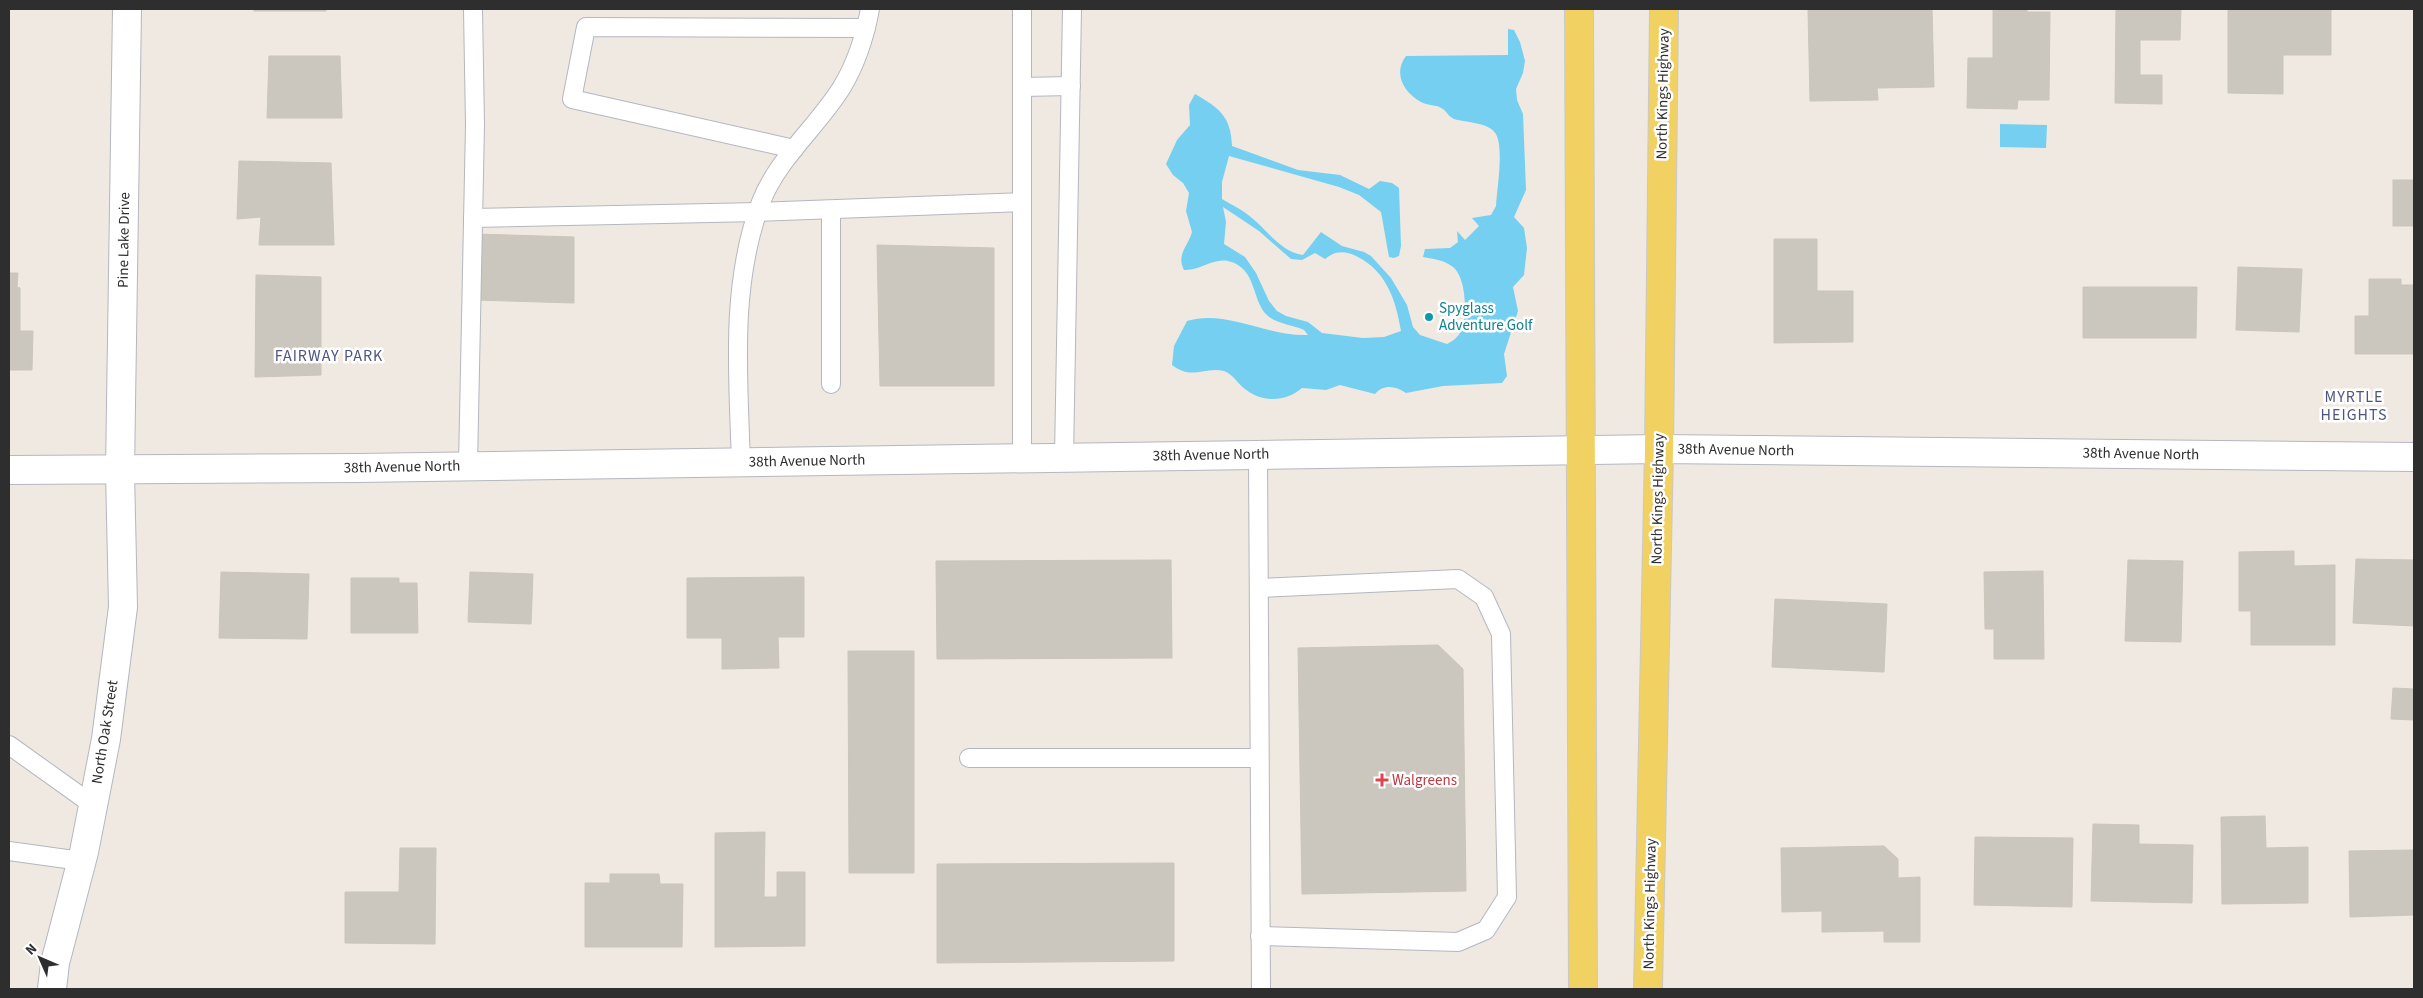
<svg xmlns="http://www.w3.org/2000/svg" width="2423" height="998" font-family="'Source Sans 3',sans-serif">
<rect width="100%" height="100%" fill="#efe9e1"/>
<!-- water -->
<g fill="#75cff0" fill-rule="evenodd">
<path d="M 1508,29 L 1514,30 L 1520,42 L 1525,61 L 1523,73 L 1516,89 L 1517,100 L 1523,114 L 1526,190 L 1514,217 L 1524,228 L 1527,248 L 1524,275 L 1513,287 L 1518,311 L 1504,354 L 1507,376 L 1502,383 L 1443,386 L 1406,393 C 1395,386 1384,384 1375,394 L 1340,385 L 1326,390 L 1302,388 C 1286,402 1262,403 1245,389 C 1238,384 1233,374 1224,371 C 1204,366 1193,381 1172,365 L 1174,346 L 1187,321 C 1226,309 1268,337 1308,335 L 1304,330 C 1293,325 1277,324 1268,316 C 1251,302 1258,268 1228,261 C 1212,258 1200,271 1184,270 C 1176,254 1188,247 1192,232 L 1186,211 L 1189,193 L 1183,183 L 1173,175 L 1166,164 L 1177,140 L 1190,125 L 1189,105 L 1195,94 C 1219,108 1231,116 1232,146 L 1298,170 L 1340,175 L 1369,189 L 1380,181 L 1392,183 L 1399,188 L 1401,246 L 1399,256 L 1394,258 L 1389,257 L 1381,212 L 1359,195 L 1339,187 L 1229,156 L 1222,182 L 1222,199 C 1232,205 1243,210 1252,218 C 1268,231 1281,252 1303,255 L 1321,232 L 1342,246 L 1364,252 L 1371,256 L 1391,278 L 1407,305 L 1413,327 L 1420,335 L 1447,344 C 1453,341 1458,337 1461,331 C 1468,316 1466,277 1453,267 C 1444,260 1434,259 1423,257 L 1425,249 L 1450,248 L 1458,242 L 1457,231 L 1465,240 L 1479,226 L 1472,218 L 1491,215 L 1496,206 C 1497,188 1504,149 1496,134 C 1489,122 1467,123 1454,119 C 1449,117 1447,112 1443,109 C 1436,104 1428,106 1421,102 C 1403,92 1393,73 1406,56 L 1508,55 ZM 1223,207 L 1259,231 L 1291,259 L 1302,260 L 1315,253 L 1325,259 C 1336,250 1346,251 1358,257 C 1387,272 1396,301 1401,331 L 1384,337 L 1363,338 L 1322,333 L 1308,322 L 1286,316 L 1277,311 L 1269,301 L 1256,273 L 1245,257 L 1224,244 L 1226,222 Z"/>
<path d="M 2000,124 L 2047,125 L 2046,148 L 2000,147 Z"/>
</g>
<!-- building -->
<g fill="#cbc7bf" stroke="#cbc5ba">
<rect x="254" y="9" width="72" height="2"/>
<path d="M 1808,9 L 1932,9 L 1934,87 L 1877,88 L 1878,100 L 1810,101 Z"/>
<path d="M 1993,9 L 2027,9 L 2027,12 L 2050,12 L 2049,100 L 2018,100 L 2017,109 L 1967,108 L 1968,58 L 1993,58 Z"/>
<path d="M 2116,9 L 2181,9 L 2180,40 L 2140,40 L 2140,75 L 2162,75 L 2162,104 L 2115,103 Z"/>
<path d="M 2228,9 L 2331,9 L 2331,55 L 2283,55 L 2283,94 L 2228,93 Z"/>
<path d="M 269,56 L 340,56 L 342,118 L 267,118 Z"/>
<path d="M 239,161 L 331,163 L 334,245 L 259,245 L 261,217 L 237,219 Z"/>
<rect x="2393" y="180" width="21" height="46"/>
<path d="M 475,234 L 574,237 L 574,303 L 475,300 Z"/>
<path d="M 1774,239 L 1817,239 L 1817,291 L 1853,291 L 1853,342 L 1774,343 Z"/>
<path d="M 877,245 L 994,248 L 994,386 L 880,386 Z"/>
<path d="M 2238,267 L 2302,269 L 2299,332 L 2236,330 Z"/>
<path d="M 9,273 L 18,273 L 17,287 L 20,288 L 20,331 L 33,331 L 32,370 L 9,370 Z"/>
<path d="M 256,275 L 321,277 L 321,375 L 255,377 Z"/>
<path d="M 2369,279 L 2401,279 L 2401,285 L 2414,285 L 2414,354 L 2355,354 L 2355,316 L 2369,316 Z"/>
<path d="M 2083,287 L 2197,287 L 2196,338 L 2083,338 Z"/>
<path d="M 2294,551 L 2294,566 L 2335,565 L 2335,645 L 2251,645 L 2251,611 L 2239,611 L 2239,552 Z"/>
<path d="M 2356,559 L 2414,560 L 2414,626 L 2353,623 Z"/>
<path d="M 1171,560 L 1172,658 L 937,659 L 936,561 Z"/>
<path d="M 2128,560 L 2183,561 L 2181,642 L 2125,641 Z"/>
<path d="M 2043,571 L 2044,659 L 1994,659 L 1994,629 L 1985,629 L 1984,572 Z"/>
<path d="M 221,572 L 309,574 L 307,639 L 219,638 Z"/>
<path d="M 470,572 L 533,574 L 531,624 L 468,622 Z"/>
<path d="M 804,577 L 804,637 L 778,637 L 779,668 L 722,669 L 722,638 L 687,638 L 687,578 Z"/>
<path d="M 351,578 L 399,578 L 399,583 L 417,583 L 418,633 L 351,633 Z"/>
<path d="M 1775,599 L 1887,604 L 1884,672 L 1772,667 Z"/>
<path d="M 1438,645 L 1463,669 L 1466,891 L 1302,894 L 1298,648 Z"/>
<path d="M 848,651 L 914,651 L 914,873 L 849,873 Z"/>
<path d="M 2393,688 L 2414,689 L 2414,720 L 2391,719 Z"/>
<path d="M 2265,816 L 2266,848 L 2308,847 L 2308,903 L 2222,904 L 2221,817 Z"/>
<path d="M 2093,824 L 2139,825 L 2139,844 L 2193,845 L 2192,903 L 2091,901 Z"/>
<path d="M 765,832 L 764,897 L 777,897 L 777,872 L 805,872 L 805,946 L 715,947 L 715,833 Z"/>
<path d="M 1975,837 L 2073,838 L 2072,907 L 1974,905 Z"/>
<path d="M 1884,846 L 1898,859 L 1898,878 L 1920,877 L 1920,942 L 1884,942 L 1884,931 L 1822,932 L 1822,911 L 1782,912 L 1781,848 Z"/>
<path d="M 400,848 L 436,848 L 435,944 L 345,943 L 345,892 L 399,892 Z"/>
<path d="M 2414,850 L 2414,915 L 2350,917 L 2349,851 Z"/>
<path d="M 1174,863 L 1174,961 L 937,963 L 937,864 Z"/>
<path d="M 610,874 L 659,874 L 660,884 L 683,884 L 682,947 L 585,947 L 585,883 L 610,883 Z"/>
</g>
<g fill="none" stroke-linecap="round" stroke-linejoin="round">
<!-- lane casing -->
<g stroke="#b4b7c1" stroke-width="20">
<g id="lane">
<path d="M 1022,87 L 1071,86"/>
<path d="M 794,149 L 572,99 L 586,27 L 866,28"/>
<path d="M 831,210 L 831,384"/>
<path d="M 473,218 L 758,212 L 1022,202"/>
<path d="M 1258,455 L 1261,989"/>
<path d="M 1064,457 L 1072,9"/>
<path d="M 1022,458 L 1022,9"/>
<path d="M 741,462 C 738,375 730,284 761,202 C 778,158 818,126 842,87 C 857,62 865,36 870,9"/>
<path d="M 468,466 L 475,125 L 473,9"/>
<path d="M 1259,588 L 1458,579 L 1484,597 L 1501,634 L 1507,897 L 1486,930 L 1458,942 L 1260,936"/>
<path d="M 9,745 L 93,805"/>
<path d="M 969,758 L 1259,758"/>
<path d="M 9,851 L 81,861"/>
</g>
</g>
<!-- secondary casing -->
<g stroke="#b4b7c1" stroke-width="30">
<g id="secondary">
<path d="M 9,470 L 358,468 L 1659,449 L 2414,457"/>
<path d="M 52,989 L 55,963 L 84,852 L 106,739 L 123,607 L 120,471 L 127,9"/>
</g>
</g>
<!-- primary casing -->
<g stroke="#c9c9c9" stroke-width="30">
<g id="primary">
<path d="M 1579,9 L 1583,989"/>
<path d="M 1648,989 L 1659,449 L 1664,9"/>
</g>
</g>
<!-- lane -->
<use href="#lane" stroke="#fff" stroke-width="18"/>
<!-- secondary -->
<use href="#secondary" stroke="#fff" stroke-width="28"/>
<!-- primary -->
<use href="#primary" stroke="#f2d163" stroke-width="28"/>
</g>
<!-- markers -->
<circle fill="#0f9aa8" stroke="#fff" stroke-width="2" cx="1429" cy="317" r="5"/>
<path fill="#e0444e" stroke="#fff" stroke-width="2" d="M1379.5 772.5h5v5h5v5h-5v5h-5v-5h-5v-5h5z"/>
<g text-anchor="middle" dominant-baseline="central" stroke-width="5" stroke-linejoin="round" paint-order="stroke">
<!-- street labels -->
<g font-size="15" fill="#2e2e2e" stroke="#fff">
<text transform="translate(1663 94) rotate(-89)">North Kings Highway</text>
<text transform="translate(124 240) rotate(-89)">Pine Lake Drive</text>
<text transform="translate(1736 450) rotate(1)">38th Avenue North</text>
<text transform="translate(2141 454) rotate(1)">38th Avenue North</text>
<text transform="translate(1211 455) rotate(-1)">38th Avenue North</text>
<text transform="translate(807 461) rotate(-1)">38th Avenue North</text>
<text transform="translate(402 467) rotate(-1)">38th Avenue North</text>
<text transform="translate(1658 499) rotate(-89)">North Kings Highway</text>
<text transform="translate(105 732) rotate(-81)">North Oak Street</text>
<text transform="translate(1650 904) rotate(-89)">North Kings Highway</text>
</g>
<!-- culture labels -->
<g font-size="15" fill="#0d838f" stroke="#fff" text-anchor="start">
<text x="1439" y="308">Spyglass<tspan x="1439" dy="17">Adventure Golf</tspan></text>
</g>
<!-- health labels -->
<g font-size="15" fill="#be3a42" stroke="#fff" text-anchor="start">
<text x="1392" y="780">Walgreens</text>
</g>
<!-- neighbourhood labels -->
<g font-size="16" letter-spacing="1" fill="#4d5680" stroke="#fff">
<text x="329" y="356">FAIRWAY PARK</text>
<text x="2354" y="397">MYRTLE<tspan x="2354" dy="18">HEIGHTS</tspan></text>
</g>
</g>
<!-- border -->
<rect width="2423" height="998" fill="none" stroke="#2e2e2e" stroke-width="20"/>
<!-- north arrow -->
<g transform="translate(40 958) rotate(315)" stroke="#ffffff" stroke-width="4" paint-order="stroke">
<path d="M0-4L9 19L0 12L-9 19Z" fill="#2e2e2e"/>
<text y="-8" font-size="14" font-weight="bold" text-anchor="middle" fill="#2e2e2e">N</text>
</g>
</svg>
